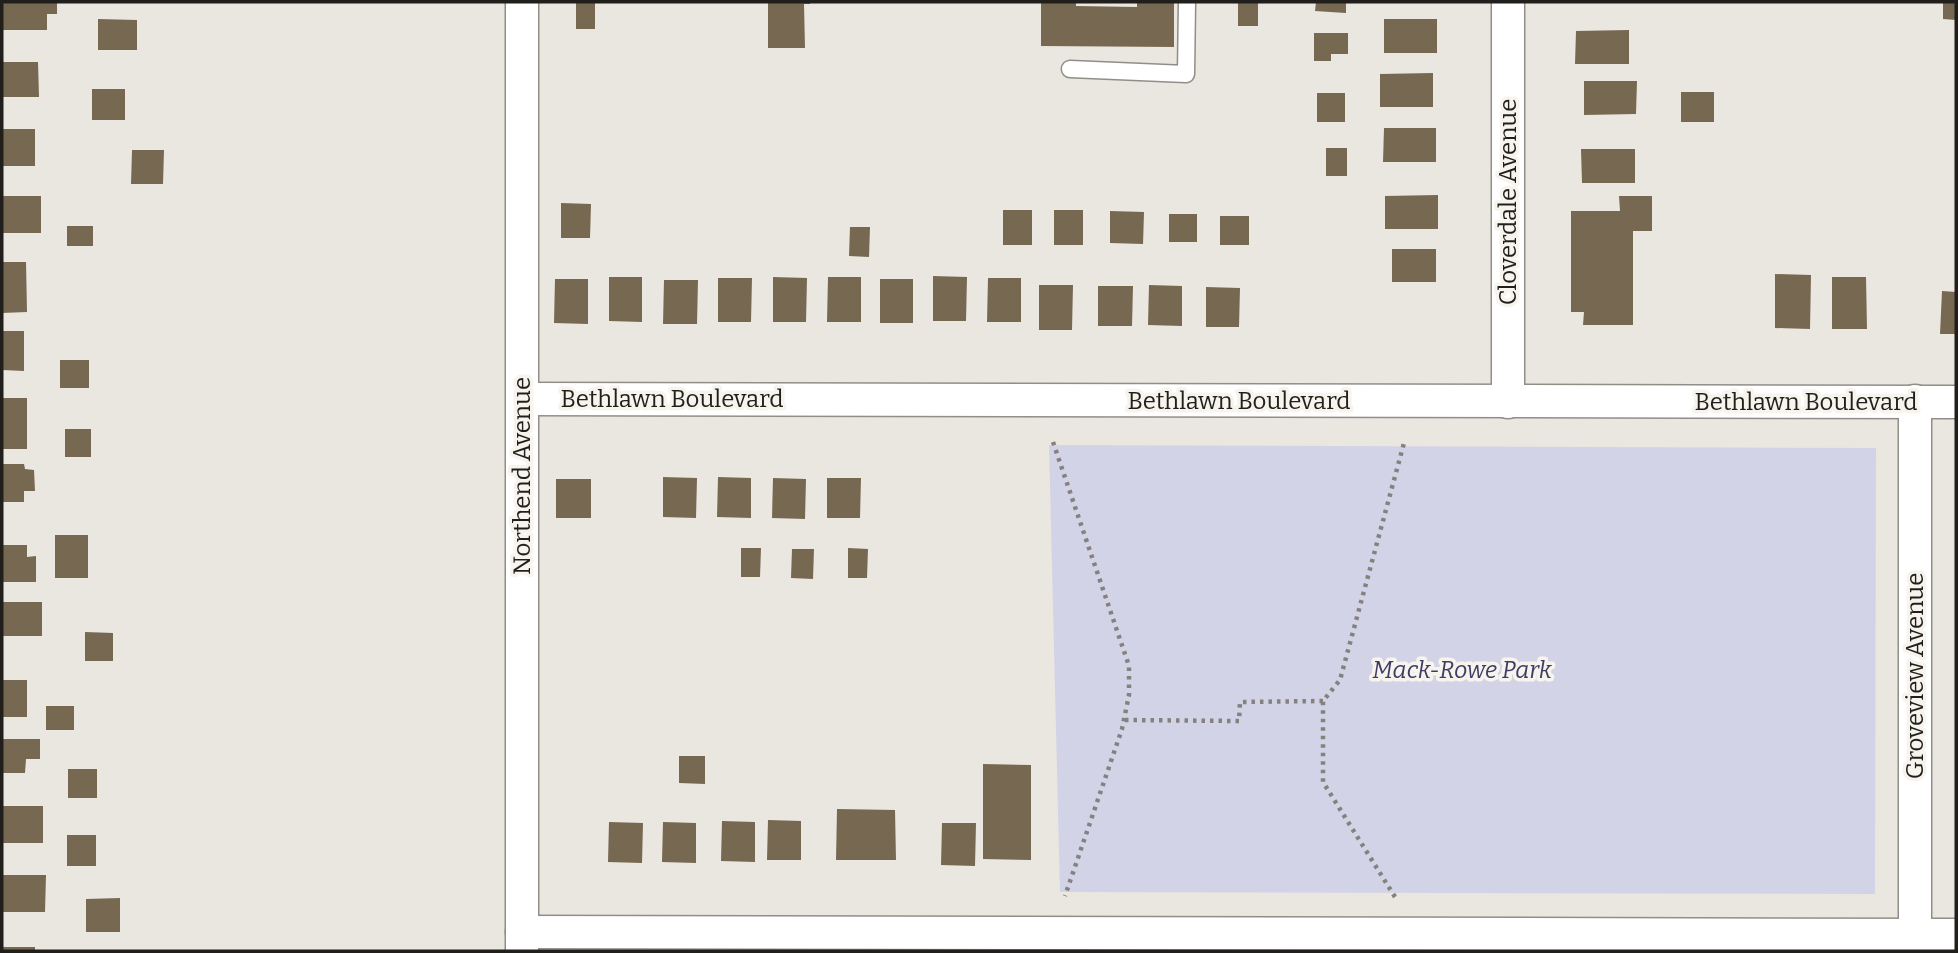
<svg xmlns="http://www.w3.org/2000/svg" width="1958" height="953" font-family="Bitter,serif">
<rect width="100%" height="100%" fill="#eae6e0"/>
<!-- green -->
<path fill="#d3d3e8" d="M 1049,445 L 1876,448 L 1875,894 L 1060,892 Z"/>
<!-- building -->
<g fill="#776951">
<path d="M 2,2 L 57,2 L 57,14 L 47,14 L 47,30 L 2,30 Z"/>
<rect x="576" y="2" width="19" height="27"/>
<path d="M 768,2 L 810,2 L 810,4 L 804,4 L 805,48 L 768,48 Z"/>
<path d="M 1041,2 L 1076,2 L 1076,6 L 1137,7 L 1137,2 L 1174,2 L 1174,47 L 1041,46 Z"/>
<rect x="1238" y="2" width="20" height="24"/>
<path d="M 1316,2 L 1346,2 L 1346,13 L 1315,11 Z"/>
<path d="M 1943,2 L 1956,2 L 1956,20 L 1943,19 Z"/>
<path d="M 98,19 L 137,20 L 137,50 L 98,50 Z"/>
<rect x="1384" y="19" width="53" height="34"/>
<path d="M 1629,30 L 1629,64 L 1575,64 L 1576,31 Z"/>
<path d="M 1314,33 L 1348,33 L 1348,54 L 1331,54 L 1331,61 L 1314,61 Z"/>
<path d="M 2,62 L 38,62 L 39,97 L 2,97 Z"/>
<path d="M 1433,73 L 1433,107 L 1380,107 L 1380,74 Z"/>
<path d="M 1584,81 L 1637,81 L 1636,114 L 1584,115 Z"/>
<rect x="92" y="89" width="33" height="31"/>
<rect x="1681" y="92" width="33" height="30"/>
<rect x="1317" y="93" width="28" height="29"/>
<path d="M 1384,128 L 1436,128 L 1436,162 L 1383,162 Z"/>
<rect x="2" y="129" width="33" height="37"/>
<rect x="1326" y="148" width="21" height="28"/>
<path d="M 1581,149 L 1635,149 L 1635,183 L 1582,183 Z"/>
<path d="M 132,150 L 164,150 L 163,184 L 131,184 Z"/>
<path d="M 1438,195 L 1438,229 L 1385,229 L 1385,196 Z"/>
<rect x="2" y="196" width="39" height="37"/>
<path d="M 1619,196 L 1652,196 L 1652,231 L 1633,231 L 1633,325 L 1583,325 L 1584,312 L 1571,312 L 1571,211 L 1620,211 Z"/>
<path d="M 561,203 L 591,204 L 590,238 L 561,238 Z"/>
<rect x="1003" y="210" width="29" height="35"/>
<rect x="1054" y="210" width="29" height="35"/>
<path d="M 1110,211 L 1144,212 L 1143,244 L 1110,243 Z"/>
<rect x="1169" y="214" width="28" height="28"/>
<rect x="1220" y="216" width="29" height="29"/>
<rect x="67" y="226" width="26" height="20"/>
<path d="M 850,227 L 870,227 L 869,257 L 849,256 Z"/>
<rect x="1392" y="249" width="44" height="33"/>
<path d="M 2,262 L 26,262 L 27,312 L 2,313 Z"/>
<path d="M 1775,274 L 1811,275 L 1810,329 L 1775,328 Z"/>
<path d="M 933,276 L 967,277 L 966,321 L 933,321 Z"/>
<path d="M 609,277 L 642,277 L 642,322 L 609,321 Z"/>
<path d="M 773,277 L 807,278 L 806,322 L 773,322 Z"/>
<path d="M 828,277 L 861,277 L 861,322 L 827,322 Z"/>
<path d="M 1832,277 L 1866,277 L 1867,329 L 1832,329 Z"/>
<path d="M 718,278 L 752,278 L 751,322 L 718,322 Z"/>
<path d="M 988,278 L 1021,278 L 1021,322 L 987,322 Z"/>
<path d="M 555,279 L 588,279 L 588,324 L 554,323 Z"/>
<rect x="880" y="279" width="33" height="44"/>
<path d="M 664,280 L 698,280 L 697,324 L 663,324 Z"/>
<path d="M 1039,285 L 1073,285 L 1072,330 L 1039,330 Z"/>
<path d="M 1149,285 L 1182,286 L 1182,326 L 1148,325 Z"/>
<path d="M 1098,286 L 1133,286 L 1132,326 L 1098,326 Z"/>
<path d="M 1206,287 L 1240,288 L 1239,327 L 1206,327 Z"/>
<path d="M 1942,291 L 1956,292 L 1956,334 L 1940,334 Z"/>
<path d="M 2,331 L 24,331 L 24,371 L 2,370 Z"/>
<rect x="60" y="360" width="29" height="28"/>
<rect x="2" y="398" width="25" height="51"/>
<rect x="65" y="429" width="26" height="28"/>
<path d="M 2,464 L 24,464 L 25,469 L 34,470 L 35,491 L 24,491 L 24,502 L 2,502 Z"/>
<path d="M 663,477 L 697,478 L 696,518 L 663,517 Z"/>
<path d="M 718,477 L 751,478 L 751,518 L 717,517 Z"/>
<path d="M 773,478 L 806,479 L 805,519 L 772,518 Z"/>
<path d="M 827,478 L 861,478 L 860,518 L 827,518 Z"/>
<rect x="556" y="479" width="35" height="39"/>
<rect x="55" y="535" width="33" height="43"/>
<path d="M 2,545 L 27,545 L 27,557 L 36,556 L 36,582 L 2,582 Z"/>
<path d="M 741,548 L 761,548 L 760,577 L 741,577 Z"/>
<path d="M 848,548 L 868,549 L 867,578 L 848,578 Z"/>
<path d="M 792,549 L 814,549 L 813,579 L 791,578 Z"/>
<rect x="2" y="602" width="40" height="34"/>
<path d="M 85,632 L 113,633 L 113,661 L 85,661 Z"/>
<rect x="2" y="680" width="25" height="37"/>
<rect x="46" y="706" width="28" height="24"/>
<path d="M 2,739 L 40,739 L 40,759 L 26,759 L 25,773 L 2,773 Z"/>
<path d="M 679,756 L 705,756 L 705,784 L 679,783 Z"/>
<path d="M 983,764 L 1031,765 L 1031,860 L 983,859 Z"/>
<rect x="68" y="769" width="29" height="29"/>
<rect x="2" y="806" width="41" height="37"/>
<path d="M 837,809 L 895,810 L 896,860 L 836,860 Z"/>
<path d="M 768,820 L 801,821 L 801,860 L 767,860 Z"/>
<path d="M 722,821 L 755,822 L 755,862 L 721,861 Z"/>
<path d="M 609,822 L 643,823 L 642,863 L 608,862 Z"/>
<path d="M 663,822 L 696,823 L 696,863 L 662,862 Z"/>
<path d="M 942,823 L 976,823 L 975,866 L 941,865 Z"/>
<rect x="67" y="835" width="29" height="31"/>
<path d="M 2,875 L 46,875 L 45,912 L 2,912 Z"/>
<path d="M 120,898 L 120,932 L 86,932 L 86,899 Z"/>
<rect x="2" y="947" width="33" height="4"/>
</g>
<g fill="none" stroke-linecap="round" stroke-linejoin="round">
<!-- service casing -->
<g stroke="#918e88" stroke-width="19">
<path id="service" d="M 1070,69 L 1186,74 L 1187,2"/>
</g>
<!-- minor casing -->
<g stroke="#918e88" stroke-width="35">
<g id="minor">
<path d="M 522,2 L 522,951"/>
<path d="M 523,399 L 1956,402"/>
<path d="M 1508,402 L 1508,2"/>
<path d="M 522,932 L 1956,935"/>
<path d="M 1915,951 L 1915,401"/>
</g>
</g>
<!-- path -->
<g stroke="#85827e" stroke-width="4.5" stroke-dasharray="3.5 5" stroke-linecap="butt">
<path d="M 1053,442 L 1129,666 L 1129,695 L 1122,729 L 1065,896"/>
<path d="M 1125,720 L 1239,721 L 1240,702 L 1323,701"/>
<path d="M 1395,897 L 1323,782 L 1323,701 L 1340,680 L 1404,443"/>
</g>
<!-- service -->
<use href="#service" stroke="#fff" stroke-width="16"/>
<!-- minor -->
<use href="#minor" stroke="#fff" stroke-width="32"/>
</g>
<g text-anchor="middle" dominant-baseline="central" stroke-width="7" stroke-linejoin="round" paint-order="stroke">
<!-- street labels -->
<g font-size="24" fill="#201f1c" stroke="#f7f4ed">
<text transform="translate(1508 202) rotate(-90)">Cloverdale Avenue</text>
<text x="672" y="399">Bethlawn Boulevard</text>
<text x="1239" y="401">Bethlawn Boulevard</text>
<text x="1806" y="402">Bethlawn Boulevard</text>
<text transform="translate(522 476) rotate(-90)">Northend Avenue</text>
<text transform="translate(1915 676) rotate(-90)">Groveview Avenue</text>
</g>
<!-- park labels -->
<g font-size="24" font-style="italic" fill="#403c66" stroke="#f7f4ed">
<text x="1462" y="670">Mack-Rowe Park</text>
</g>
</g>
<!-- border -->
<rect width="1958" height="953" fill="none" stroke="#201f1c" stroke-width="7"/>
</svg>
